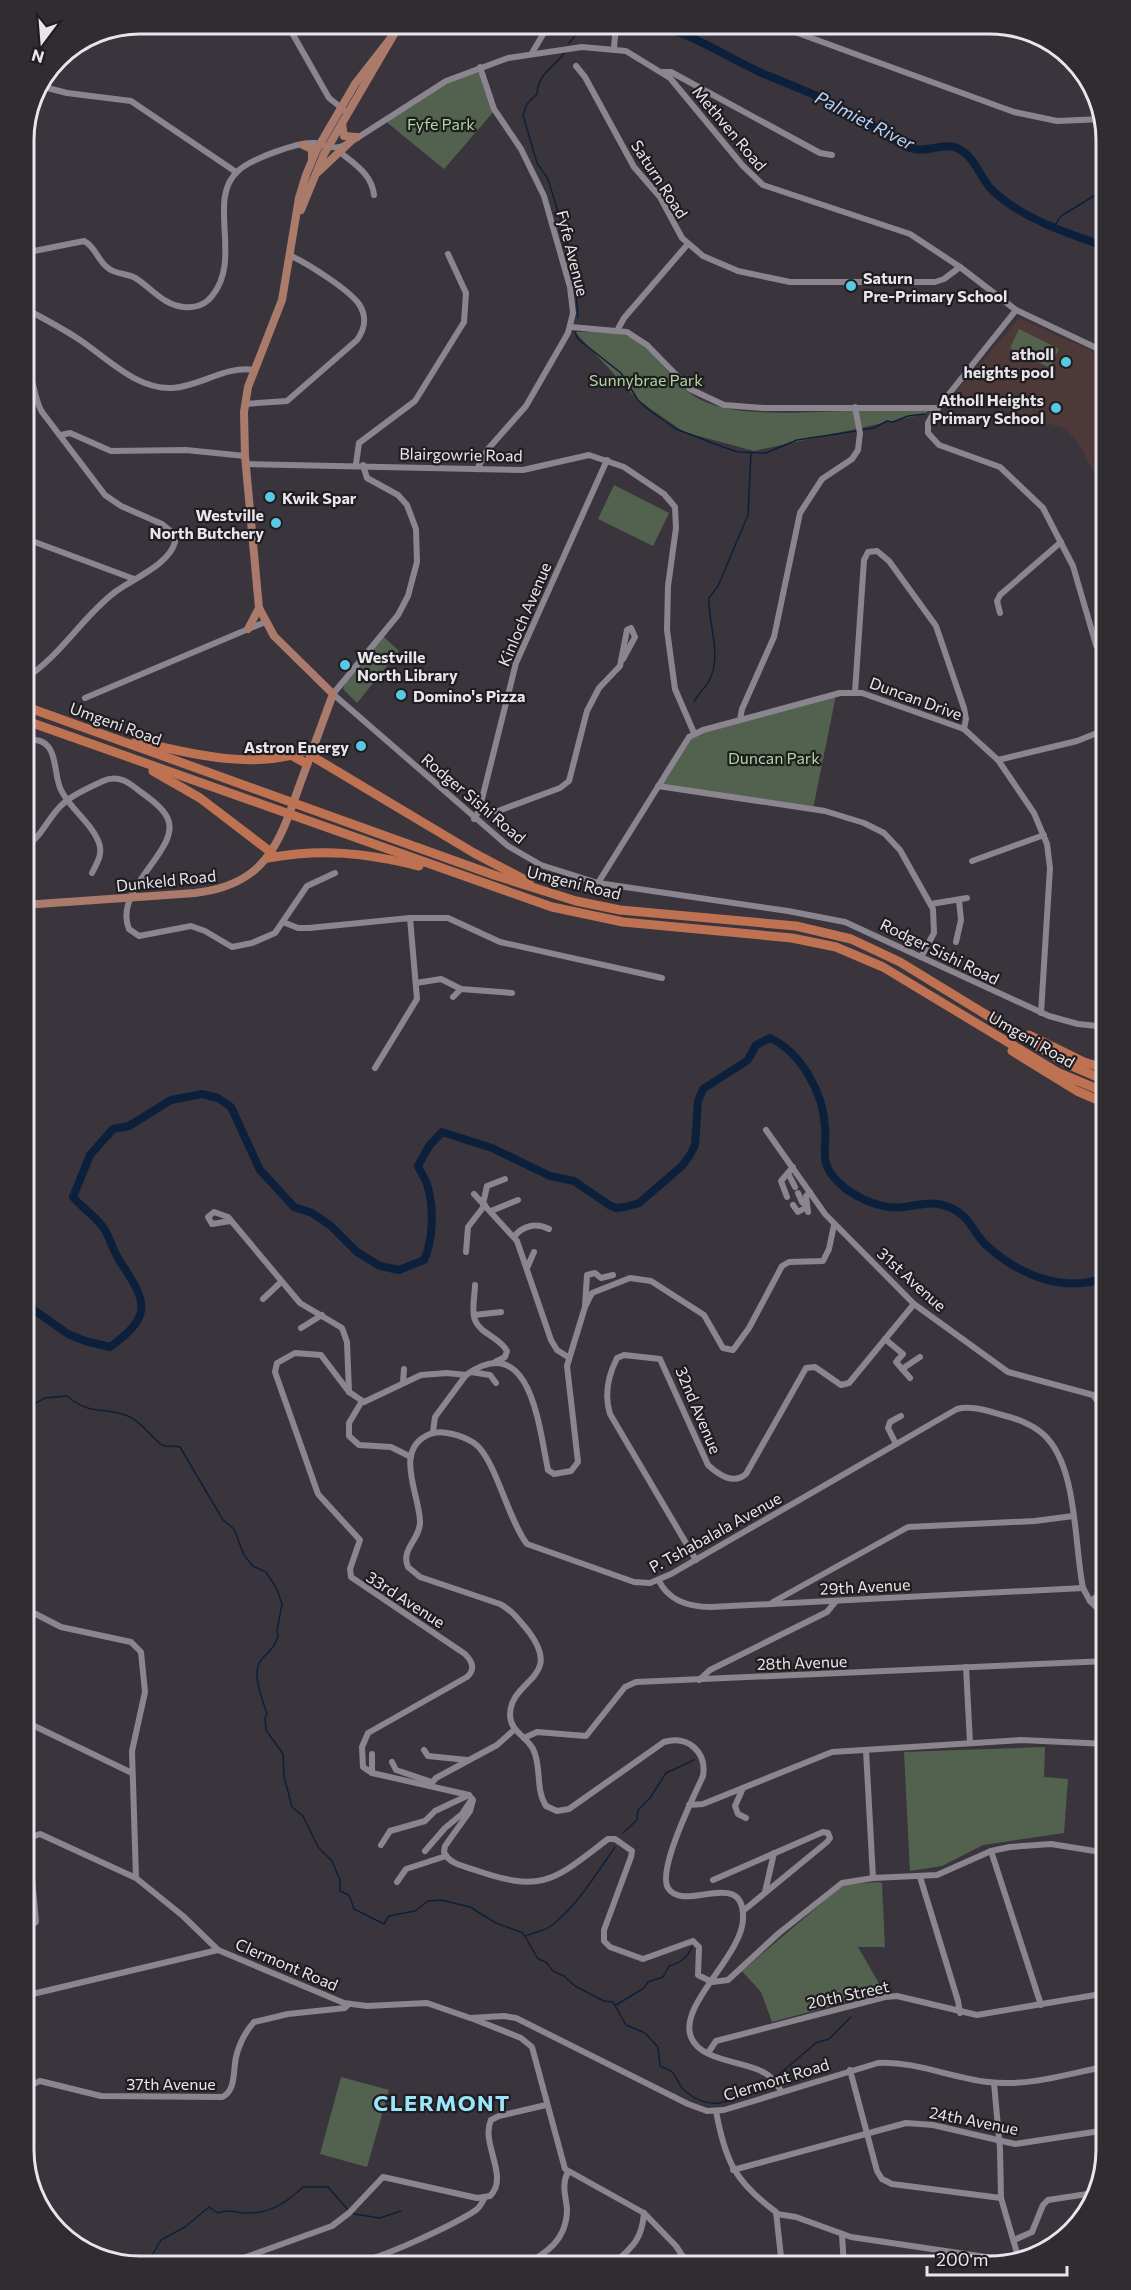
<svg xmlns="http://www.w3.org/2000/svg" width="1131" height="2290" font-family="Commissioner,sans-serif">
<rect width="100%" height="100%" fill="#3a353d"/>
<!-- education -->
<path fill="#4d3938" d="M 1019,318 L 1107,358 L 1107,503 L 1082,449 L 1066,429 L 955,393 Z"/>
<!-- green -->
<g fill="#53624e">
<path d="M 480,67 L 495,110 L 444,169 L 384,120 L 430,90 Z"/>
<path d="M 1019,329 L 1059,349 L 1050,368 L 1010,348 Z"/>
<path d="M 575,332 C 592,332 609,330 625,335 C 650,342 674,387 701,400 C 737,418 806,412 846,411 L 855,407 L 932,407 L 925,414 L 754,451 L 684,432 L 638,400 Z"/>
<path d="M 614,485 L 669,513 L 653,546 L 598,519 Z"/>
<path d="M 383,636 L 399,651 L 357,703 L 343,689 L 348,675 Z"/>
<path d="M 836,695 L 813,809 L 658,786 L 694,733 Z"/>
<path d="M 1107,815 L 1107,1018 L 1097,1014 Z"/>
<path d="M 1045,1747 L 1044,1777 L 1068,1779 L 1064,1833 L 983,1845 L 942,1866 L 910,1871 L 904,1752 Z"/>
<path d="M 877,1882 L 882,1883 L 885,1947 L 858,1947 L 884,1992 L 772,2022 L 761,1992 L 742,1971 L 843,1885 Z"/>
<path d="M 341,2077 L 389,2090 L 367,2167 L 320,2154 Z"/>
</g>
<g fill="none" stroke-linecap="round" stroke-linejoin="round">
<!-- stream -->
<g stroke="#0d203b" stroke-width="1.5">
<path d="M 569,43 L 585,24"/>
<path d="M 564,53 C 553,69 538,73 537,94 L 527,104 L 523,115 L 537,163 L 548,179 L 574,264 L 578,318"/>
<path d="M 1054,227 L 1061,216 L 1107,188"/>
<path d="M 575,332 L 578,339 L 621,373 L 638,400 L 649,410 L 676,429 L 723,447 L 738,452 L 766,453 L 797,440 L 856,431"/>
<path d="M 861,430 L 874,428 L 887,421 L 893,422 L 908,416 L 925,414"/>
<path d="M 694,702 C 698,693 706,688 710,679 C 722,654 708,624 709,598 L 718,586 L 748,515 L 751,453"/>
<path d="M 24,1410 L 45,1398 L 67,1396 C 92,1417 105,1406 128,1416 C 141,1421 151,1437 162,1445 C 167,1448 175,1445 180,1447 L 223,1520 L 234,1529 L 244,1555 L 253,1566 L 266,1572 L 277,1589 L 282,1604 L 277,1631 L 278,1636 C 275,1647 269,1651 262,1659 C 250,1672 263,1700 267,1714 L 265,1718 L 266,1730 L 283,1754 L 284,1776 L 292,1807 L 303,1816 L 318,1847 L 332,1861 L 340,1880 L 340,1891 L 349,1895 L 354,1909 L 384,1924 L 389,1916 L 415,1911 L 428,1901 L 441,1900 L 470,1907 L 496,1923 L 523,1933 L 538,1959 L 546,1962 L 553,1971 L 564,1976 L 575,1986 L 604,2001 L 613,2002 L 626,2025 L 645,2033 L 658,2047 L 660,2066 C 664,2068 668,2069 672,2072 C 677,2077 679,2086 685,2091 C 716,2117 736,2096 765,2083"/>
<path d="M 623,1833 L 637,1820 L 638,1810 L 650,1798 L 666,1773 L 694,1760"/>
<path d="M 526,1936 C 534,1932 544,1931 551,1926 C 578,1905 596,1874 615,1847"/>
<path d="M 616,2005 L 644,1988 L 648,1982 L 663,1977 L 669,1966 C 680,1963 687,1958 692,1947"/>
<path d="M 777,2076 L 816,2043 L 829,2039 L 851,2017"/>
<path d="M 354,2214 L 380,2218 L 401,2211"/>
<path d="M 146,2266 L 161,2240 L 185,2227 L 209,2207 L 218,2213 C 229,2209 234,2212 245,2213 C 270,2214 286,2203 303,2187 L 328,2187 L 348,2210"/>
</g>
<!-- river -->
<g stroke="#0d203b" stroke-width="8">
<path d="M 639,24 C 684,26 723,56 764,74 C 798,88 832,101 863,120 C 879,129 893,141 910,148 C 926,154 944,141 959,149 C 977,159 980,179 993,191 C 1023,219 1069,234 1107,247"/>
<path d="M 24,1303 L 68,1334 L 85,1341 L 110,1347 C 153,1316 147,1302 121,1263 C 114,1253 111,1241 105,1230 C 98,1218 82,1208 73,1197 L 90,1155 L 113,1129 L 129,1126 L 171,1100 L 202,1094 L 218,1098 L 231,1107 L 260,1170 L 294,1207 L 312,1213 L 331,1226 L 357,1252 L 380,1266 L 399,1270 L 424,1260 C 433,1241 434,1209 428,1188 C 427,1181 421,1173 418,1166 L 429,1146 L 442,1132 L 492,1148 L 550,1176 L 574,1181 L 609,1205 L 616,1208 L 625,1207 L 639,1203 L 682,1166 L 690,1155 L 695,1145 L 698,1101 L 703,1089 L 748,1060 L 756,1045 L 770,1038 C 802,1053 823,1093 825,1127 C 827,1145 820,1159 832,1175 C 847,1195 879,1210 904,1207 C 921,1205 932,1200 949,1207 C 972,1217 971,1231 986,1245 C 1019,1275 1064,1294 1107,1277"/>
</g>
<!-- minor -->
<g stroke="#8b858f" stroke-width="6">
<path d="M 287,24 L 329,98 L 348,113"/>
<path d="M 773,24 L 1014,112 L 1057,121 L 1103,119"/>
<path d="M 614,48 L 616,24"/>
<path d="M 532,53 L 549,24"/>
<path d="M 576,66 L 585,77 L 634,167 L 660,197 L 682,238 L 703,256 L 738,271 L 790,282 L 935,282 L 944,279 L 960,267"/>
<path d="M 663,72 L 671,72 L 820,153 L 832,155"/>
<path d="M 40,86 L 67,93 L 131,101 L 236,172"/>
<path d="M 354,140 L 446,81 L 508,58 L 582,47 L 626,51 L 670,78 L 743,166 L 763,185 L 910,234 L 960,267 L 1016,310 L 1107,353"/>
<path d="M 341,153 C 356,165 372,175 374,195"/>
<path d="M 24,253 L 84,241 C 96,247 97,260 108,268 C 116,275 129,273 137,279 C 152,289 165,306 184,307 C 195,308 205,305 212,296 C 243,259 206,199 238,171 C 251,159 297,142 314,143 C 326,144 334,151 345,145"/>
<path d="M 24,308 C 43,318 62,328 80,340 C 108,359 137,390 173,388 C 201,386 226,365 254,370"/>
<path d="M 1016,310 L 933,414 L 928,423 L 928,433 L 939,445 L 1000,467 L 1043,508 L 1073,566 L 1096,645 L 1107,667"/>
<path d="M 571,327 L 627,332 L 647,345 L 690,389 L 724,405 L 763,408 L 938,408"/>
<path d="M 618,329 L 624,318 L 687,245"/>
<path d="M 245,404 L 287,401 L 357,340 C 365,329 367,316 359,304 C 348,289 307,263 289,255"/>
<path d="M 61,435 L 70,433 L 111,451 L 186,450 L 245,456"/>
<path d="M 246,464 L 523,470 L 589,455 L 624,467 L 664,494 L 675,507 L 676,528 L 668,586 L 667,630 L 675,689 L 694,733"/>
<path d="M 356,464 L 359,443 L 415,401 L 464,322 L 466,293 L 448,254"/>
<path d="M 363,465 L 367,478 L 398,495 L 407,505 L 416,529 L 417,562 L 408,596 L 398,615 L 333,694 L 508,846 L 541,865 L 598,883 L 788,911 L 845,922 L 1049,1016 L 1078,1024 L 1107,1027"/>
<path d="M 477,469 L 488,449 L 526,406 L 568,333 L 573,313 L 570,287 L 544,196 L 521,149 L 494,109 L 480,67"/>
<path d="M 24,538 L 134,579"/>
<path d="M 1000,613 L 997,601 L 1000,595 L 1061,542"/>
<path d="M 24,679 C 60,657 82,617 115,592 C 132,579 169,565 175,542 L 172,532 L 162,524 L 121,506 L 105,495 L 42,412 C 33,397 35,378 24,365"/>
<path d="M 855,692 L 864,560 L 868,552 L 877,551 L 889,561 L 936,626 L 964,708 L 966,719 L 964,729"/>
<path d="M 85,698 L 265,622"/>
<path d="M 740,720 L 742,709 L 774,637 L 800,513 L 822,479 L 852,459 L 858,450 L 860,433 L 855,407"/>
<path d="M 36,740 C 59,743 53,775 61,790 C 70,809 92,823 99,843 C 103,854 97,863 92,873"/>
<path d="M 998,760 L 1077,741 L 1107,729"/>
<path d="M 658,786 L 825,811 L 864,823 L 884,833 L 900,850 L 933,909 L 934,933 L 921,957"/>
<path d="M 479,811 L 498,811 L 560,788 L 569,781 L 587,711 L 599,688 L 620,666 L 627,630 L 631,628 L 635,637 L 623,659"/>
<path d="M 474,819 L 479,811 L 516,663 L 607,460"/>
<path d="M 24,848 C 40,838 45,824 57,810 C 67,797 88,788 103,781 C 114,776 124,779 133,786 C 144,795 160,804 167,817 C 184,848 112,888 129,929 L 139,936 L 191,926 L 205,931 L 232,947 L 252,943 L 275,933 L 307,886 L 335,873"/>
<path d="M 972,861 L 1044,835"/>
<path d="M 598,883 L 689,737 L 703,730 L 840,693 L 862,693 L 964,729 L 998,760 L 1034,813 L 1047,844 L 1050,868 L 1041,1013"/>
<path d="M 931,904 L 967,898"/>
<path d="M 410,918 L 448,918 L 500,942 L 662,978"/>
<path d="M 283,922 L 298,928 L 309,928 L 410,918 L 417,999 L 375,1068"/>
<path d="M 956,942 L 961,920 L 959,900"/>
<path d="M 24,954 L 29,938 L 24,927"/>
<path d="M 416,983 L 441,979 L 461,989 L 512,993"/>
<path d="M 453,997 L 461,989"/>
<path d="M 766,1130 L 825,1214 L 914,1304 L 1008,1372 L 1093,1395 L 1107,1414"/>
<path d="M 789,1175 L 795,1187"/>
<path d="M 798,1193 L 802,1202 L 806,1205"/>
<path d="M 474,1194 L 517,1241 L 551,1340 L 557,1350 L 568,1357"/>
<path d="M 787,1197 L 781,1181 L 793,1167"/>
<path d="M 483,1204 L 487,1186 L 505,1179"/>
<path d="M 793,1205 L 798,1212 L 807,1207"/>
<path d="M 491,1211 L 518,1200"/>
<path d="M 808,1212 L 806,1196 L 810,1192"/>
<path d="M 230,1221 L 212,1224 L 208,1217 L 214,1212 L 228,1217 L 300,1303 L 342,1328 L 347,1342 L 349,1392"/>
<path d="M 834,1225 L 829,1249 L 823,1261 L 789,1262 L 782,1266 L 749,1328 L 733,1350 L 723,1348 L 704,1315 L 651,1281 L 630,1278 L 592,1293 L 585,1307 L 567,1366 L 578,1462 L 571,1471 L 554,1474 L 548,1470 C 539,1428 531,1329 466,1375 L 447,1373 L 421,1375 L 364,1402 L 349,1392 L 321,1355 L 295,1353 L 277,1363 L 275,1372 L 318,1494 L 360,1540 L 350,1569 L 351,1577 L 465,1654 C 472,1661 476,1669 467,1677 L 368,1733 L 362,1747 L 363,1767 L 372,1773 L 469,1795 L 473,1800 L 470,1811 L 445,1846 L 444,1852 C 449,1864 464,1866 475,1870 C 544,1894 554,1880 608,1839 L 615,1839 L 632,1851 L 631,1857 L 604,1930 L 604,1941 L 610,1947 L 643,1959 L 693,1941 L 699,1947 L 698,1975 L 712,1982 L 728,1980 L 779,1933 L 842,1883 L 873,1878 L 937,1875 L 991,1851 L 1010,1847 L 1051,1844 L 1107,1853"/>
<path d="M 514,1237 C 522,1226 536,1222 549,1229"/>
<path d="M 466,1252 L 468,1227 L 485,1205"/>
<path d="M 527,1268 L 534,1252"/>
<path d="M 475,1285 C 475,1295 471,1311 475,1320 C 480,1334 500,1337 507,1351 L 505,1357 L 495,1362"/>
<path d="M 263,1299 L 281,1282"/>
<path d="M 585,1306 L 587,1275 L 595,1273 L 601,1278 L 613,1275"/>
<path d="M 474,1315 L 501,1312"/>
<path d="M 301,1328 L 322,1315"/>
<path d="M 885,1339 L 903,1354 L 896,1362 L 910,1378"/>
<path d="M 902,1369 L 920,1357"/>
<path d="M 471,1372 L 490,1375 L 496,1383"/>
<path d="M 403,1382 L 404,1369"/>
<path d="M 362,1401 L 349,1423 L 349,1436 L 359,1445 L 391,1447 L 411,1457"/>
<path d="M 433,1432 L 435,1417 L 466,1375"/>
<path d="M 896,1444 L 888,1428 L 890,1422 L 901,1416"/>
<path d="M 696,1560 L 610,1414 C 604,1395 608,1376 617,1358 L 624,1355 L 660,1359 L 708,1465 C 719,1475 733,1485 746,1474 L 806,1368 L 815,1367 L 841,1385 L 849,1383 L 914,1304"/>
<path d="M 659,1581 C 669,1601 689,1607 711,1607 L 1083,1588"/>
<path d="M 1090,1601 L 1107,1590"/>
<path d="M 773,1602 L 908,1527 L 1035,1521 L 1073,1516"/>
<path d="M 24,1608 L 61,1627 L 131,1642 L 141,1652 L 145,1692 L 132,1751 L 136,1878"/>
<path d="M 966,1667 L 970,1743"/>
<path d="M 699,1680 L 710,1670 L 827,1612 L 836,1601"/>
<path d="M 24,1721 L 132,1773"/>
<path d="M 524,1738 L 537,1732 L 586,1736 L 625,1687 L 636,1682 L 1107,1661"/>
<path d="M 424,1750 L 428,1756 L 467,1760"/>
<path d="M 866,1750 L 873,1878"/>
<path d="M 372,1754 L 372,1773"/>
<path d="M 392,1762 L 396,1770 L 432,1782"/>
<path d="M 430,1785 L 436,1778 L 497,1745 L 515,1729"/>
<path d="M 743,1788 L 735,1806 L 738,1814 L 746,1818"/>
<path d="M 689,1805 L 703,1804 L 832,1752 L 1021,1740 L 1107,1744"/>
<path d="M 381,1845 L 390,1831 L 425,1821 L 435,1811 L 469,1795"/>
<path d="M 425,1851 L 445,1828 L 462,1814 L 472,1799"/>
<path d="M 991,1851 L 1041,2005"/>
<path d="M 920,1877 L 958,2001 L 960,2013"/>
<path d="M 713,1880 L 823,1832 L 828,1833 L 830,1838 L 827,1842 L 743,1911"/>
<path d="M 397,1882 L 406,1869 L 446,1856"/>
<path d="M 765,1892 L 774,1853"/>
<path d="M 24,1930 L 36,1922 L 29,1844 L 32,1837 L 40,1834 L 136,1878 L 183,1916 L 218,1950"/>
<path d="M 24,1996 L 218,1950 L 344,2003 L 367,2006 L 427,2003 L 470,2018 L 504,2016 L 516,2018 L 688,2104 L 707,2111 L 724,2110 L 878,2063 C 916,2061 951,2078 988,2082 C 1027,2087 1068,2074 1107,2066"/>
<path d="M 471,2018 L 521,2038 L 532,2047 L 565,2169 L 644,2213 L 676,2246 L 689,2266"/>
<path d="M 708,2053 L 716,2041 L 885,1997 L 897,1996 L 977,2015 L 1107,1993"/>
<path d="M 850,2070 L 877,2171 L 882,2179 L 892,2184 L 1001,2198"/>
<path d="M 994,2083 L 1000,2149 L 1001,2198 L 1019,2260"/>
<path d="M 782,2092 C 776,2084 772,2076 763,2072 C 743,2061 700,2061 691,2037 C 678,2005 742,1956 743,1919 C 745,1866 684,1914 668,1888 C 657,1870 694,1796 703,1776 C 707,1752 688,1735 664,1742 L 569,1809 L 557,1811 L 546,1806 C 535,1789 542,1766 533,1749 C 526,1736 510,1731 510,1715 C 510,1679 564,1679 529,1632 C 520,1621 513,1611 500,1604 L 420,1577 L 408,1567 C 400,1549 421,1539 420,1521 C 419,1493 393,1449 430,1434 C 442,1429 463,1436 474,1443 C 495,1457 508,1520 527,1544 L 634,1582 L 650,1583 L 671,1574 L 957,1409 C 971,1405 988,1411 1002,1415 C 1016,1418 1033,1425 1043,1434 C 1078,1465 1074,1545 1083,1588 L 1090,1601 L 1107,1618"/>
<path d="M 24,2105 L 33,2084 L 40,2081 L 101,2096 L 222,2097 C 236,2091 233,2071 236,2057 C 239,2045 246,2031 254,2022 L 288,2014 L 345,2008 L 349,2004"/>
<path d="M 716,2111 C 725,2160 734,2181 776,2212 L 782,2266"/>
<path d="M 733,2170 L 906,2123 L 933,2125 L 1015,2144 L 1107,2130"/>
<path d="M 777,2214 L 796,2217 L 851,2237 L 1013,2261"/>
<path d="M 842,2235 L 844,2266"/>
<path d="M 1014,2240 L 1032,2232 L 1043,2205 L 1048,2200 L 1094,2193"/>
<path d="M 352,2262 C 372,2264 457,2223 476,2210 C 480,2207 482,2203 484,2199"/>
<path d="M 221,2266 L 332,2226 L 349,2213 L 383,2177 L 477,2198 L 490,2196 C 510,2177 480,2143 491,2120 L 499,2116 L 546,2105"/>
<path d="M 522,2266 C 546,2254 567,2240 567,2209 C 566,2196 561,2185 568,2172"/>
<path d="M 611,2266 C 631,2248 642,2241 644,2213"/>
</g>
<!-- major -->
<g stroke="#aa7a6a" stroke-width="8">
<path d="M 342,124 L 344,136 L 357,137"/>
<path d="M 303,145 L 312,149 L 312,159"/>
<path d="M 318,172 L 352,140"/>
<path d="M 301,210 L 324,154 L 400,24"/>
<path d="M 248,629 L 259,608"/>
<path d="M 24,905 L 195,893 C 266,885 279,844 300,784 C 311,754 322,724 333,694 L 274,636 L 259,608 L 245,456 L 244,412 L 248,387 L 282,300 L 299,198 L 306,175 L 316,151 L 355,84 L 394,34"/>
</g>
<!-- highway -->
<g stroke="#bf7252" stroke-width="9">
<path d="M 24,706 L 494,875 L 576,901 L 620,910 L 796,926 L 851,939 L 900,962 L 1065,1063 L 1107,1081"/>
<path d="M 24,720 L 552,907 L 623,922 L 792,938 L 836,947 L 883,967 L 1059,1073 L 1107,1093"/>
<path d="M 136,741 C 190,754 260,772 313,748"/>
<path d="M 291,755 L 307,764"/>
<path d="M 310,755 L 474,853 L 529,882"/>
<path d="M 153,771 L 200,798 L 272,853"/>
<path d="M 268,858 C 323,848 365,853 419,866"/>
<path d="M 1029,1035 L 1084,1062 L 1107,1069"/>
<path d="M 1012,1051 L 1077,1091 L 1107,1104"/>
</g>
</g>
<!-- markers -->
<g fill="#58c9e3" stroke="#201d21" stroke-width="2">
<circle cx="851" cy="286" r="6"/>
<circle cx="1066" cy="362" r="6"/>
<circle cx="1056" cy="408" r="6"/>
<circle cx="270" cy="497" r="6"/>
<circle cx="276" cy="523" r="6"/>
<circle cx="345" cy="665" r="6"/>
<circle cx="401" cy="695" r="6"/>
<circle cx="361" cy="746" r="6"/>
</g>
<g text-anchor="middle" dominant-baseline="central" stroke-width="4.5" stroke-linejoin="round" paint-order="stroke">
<!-- park labels -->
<g font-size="16" fill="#afd8a1" stroke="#201d21">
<text x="441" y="123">Fyfe Park</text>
<text x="646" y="379">Sunnybrae Park</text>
<text x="774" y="757">Duncan Park</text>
</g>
<!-- street labels -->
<g font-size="16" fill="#e9e6eb" stroke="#201d21">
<text transform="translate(730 128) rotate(50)">Methven Road</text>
<text transform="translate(660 179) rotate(57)">Saturn Road</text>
<text transform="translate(573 253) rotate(76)">Fyfe Avenue</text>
<text transform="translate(461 454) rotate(1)">Blairgowrie Road</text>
<text transform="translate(524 614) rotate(-67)">Kinloch Avenue</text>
<text transform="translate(916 698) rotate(20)">Duncan Drive</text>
<text transform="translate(116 723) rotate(20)">Umgeni Road</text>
<text transform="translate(474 798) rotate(40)">Rodger Sishi Road</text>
<text transform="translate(166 880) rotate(-6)">Dunkeld Road</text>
<text transform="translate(574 882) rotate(14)">Umgeni Road</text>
<text transform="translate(940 951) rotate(26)">Rodger Sishi Road</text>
<text transform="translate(1032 1039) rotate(30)">Umgeni Road</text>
<text transform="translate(912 1279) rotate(42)">31st Avenue</text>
<text transform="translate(699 1410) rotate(67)">32nd Avenue</text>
<text transform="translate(715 1532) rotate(-29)">P. Tshabalala Avenue</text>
<text transform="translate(865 1586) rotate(-3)">29th Avenue</text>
<text transform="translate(406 1599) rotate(33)">33rd Avenue</text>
<text transform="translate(802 1662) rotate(-2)">28th Avenue</text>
<text transform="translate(287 1964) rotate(23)">Clermont Road</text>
<text transform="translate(848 1994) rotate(-12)">20th Street</text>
<text transform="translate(776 2079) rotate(-17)">Clermont Road</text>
<text x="171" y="2083">37th Avenue</text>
<text transform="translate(974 2120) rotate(11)">24th Avenue</text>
</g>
<!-- poi labels -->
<g font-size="16" font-weight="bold" fill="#e9e6eb" stroke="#201d21" text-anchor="start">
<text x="863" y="277">Saturn<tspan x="863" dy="18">Pre-Primary School</tspan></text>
<text x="1054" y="353" text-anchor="end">atholl<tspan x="1054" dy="18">heights pool</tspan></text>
<text x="1044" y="399" text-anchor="end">Atholl Heights<tspan x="1044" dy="18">Primary School</tspan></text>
<text x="282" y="497">Kwik Spar</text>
<text x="264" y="514" text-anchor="end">Westville<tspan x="264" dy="18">North Butchery</tspan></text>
<text x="357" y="656">Westville<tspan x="357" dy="18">North Library</tspan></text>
<text x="413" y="695">Domino's Pizza</text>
<text x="349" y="746" text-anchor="end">Astron Energy</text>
</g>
<!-- water labels -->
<g font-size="18" font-style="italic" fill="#b5d4ff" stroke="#201d21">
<text transform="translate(865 120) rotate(27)">Palmiet River</text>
</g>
<!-- district labels -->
<g font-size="22" font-weight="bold" letter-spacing="1.5" fill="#9ae6fb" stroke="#201d21">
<text x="442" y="2102">CLERMONT</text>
</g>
</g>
<!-- crop -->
<path d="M0 0H1131V2290H0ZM140 34H990A106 106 0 0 1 1096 140V2150A106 106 0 0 1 990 2256H140A106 106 0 0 1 34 2150V140A106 106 0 0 1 140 34Z" fill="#302d31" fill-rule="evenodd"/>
<path fill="none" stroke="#e9e6eb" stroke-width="3" d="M140 34H990A106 106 0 0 1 1096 140V2150A106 106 0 0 1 990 2256H140A106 106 0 0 1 34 2150V140A106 106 0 0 1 140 34Z"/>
<!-- north arrow -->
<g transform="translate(42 42) rotate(196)" stroke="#201d21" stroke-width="4.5" paint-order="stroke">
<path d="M0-4.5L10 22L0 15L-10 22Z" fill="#e9e6eb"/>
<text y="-9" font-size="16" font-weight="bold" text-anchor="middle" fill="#e9e6eb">N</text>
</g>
<!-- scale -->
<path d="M927 2266v9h140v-9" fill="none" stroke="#e9e6eb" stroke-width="3"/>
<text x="936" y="2266" font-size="18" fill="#e9e6eb" stroke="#201d21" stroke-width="4.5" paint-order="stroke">200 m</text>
</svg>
